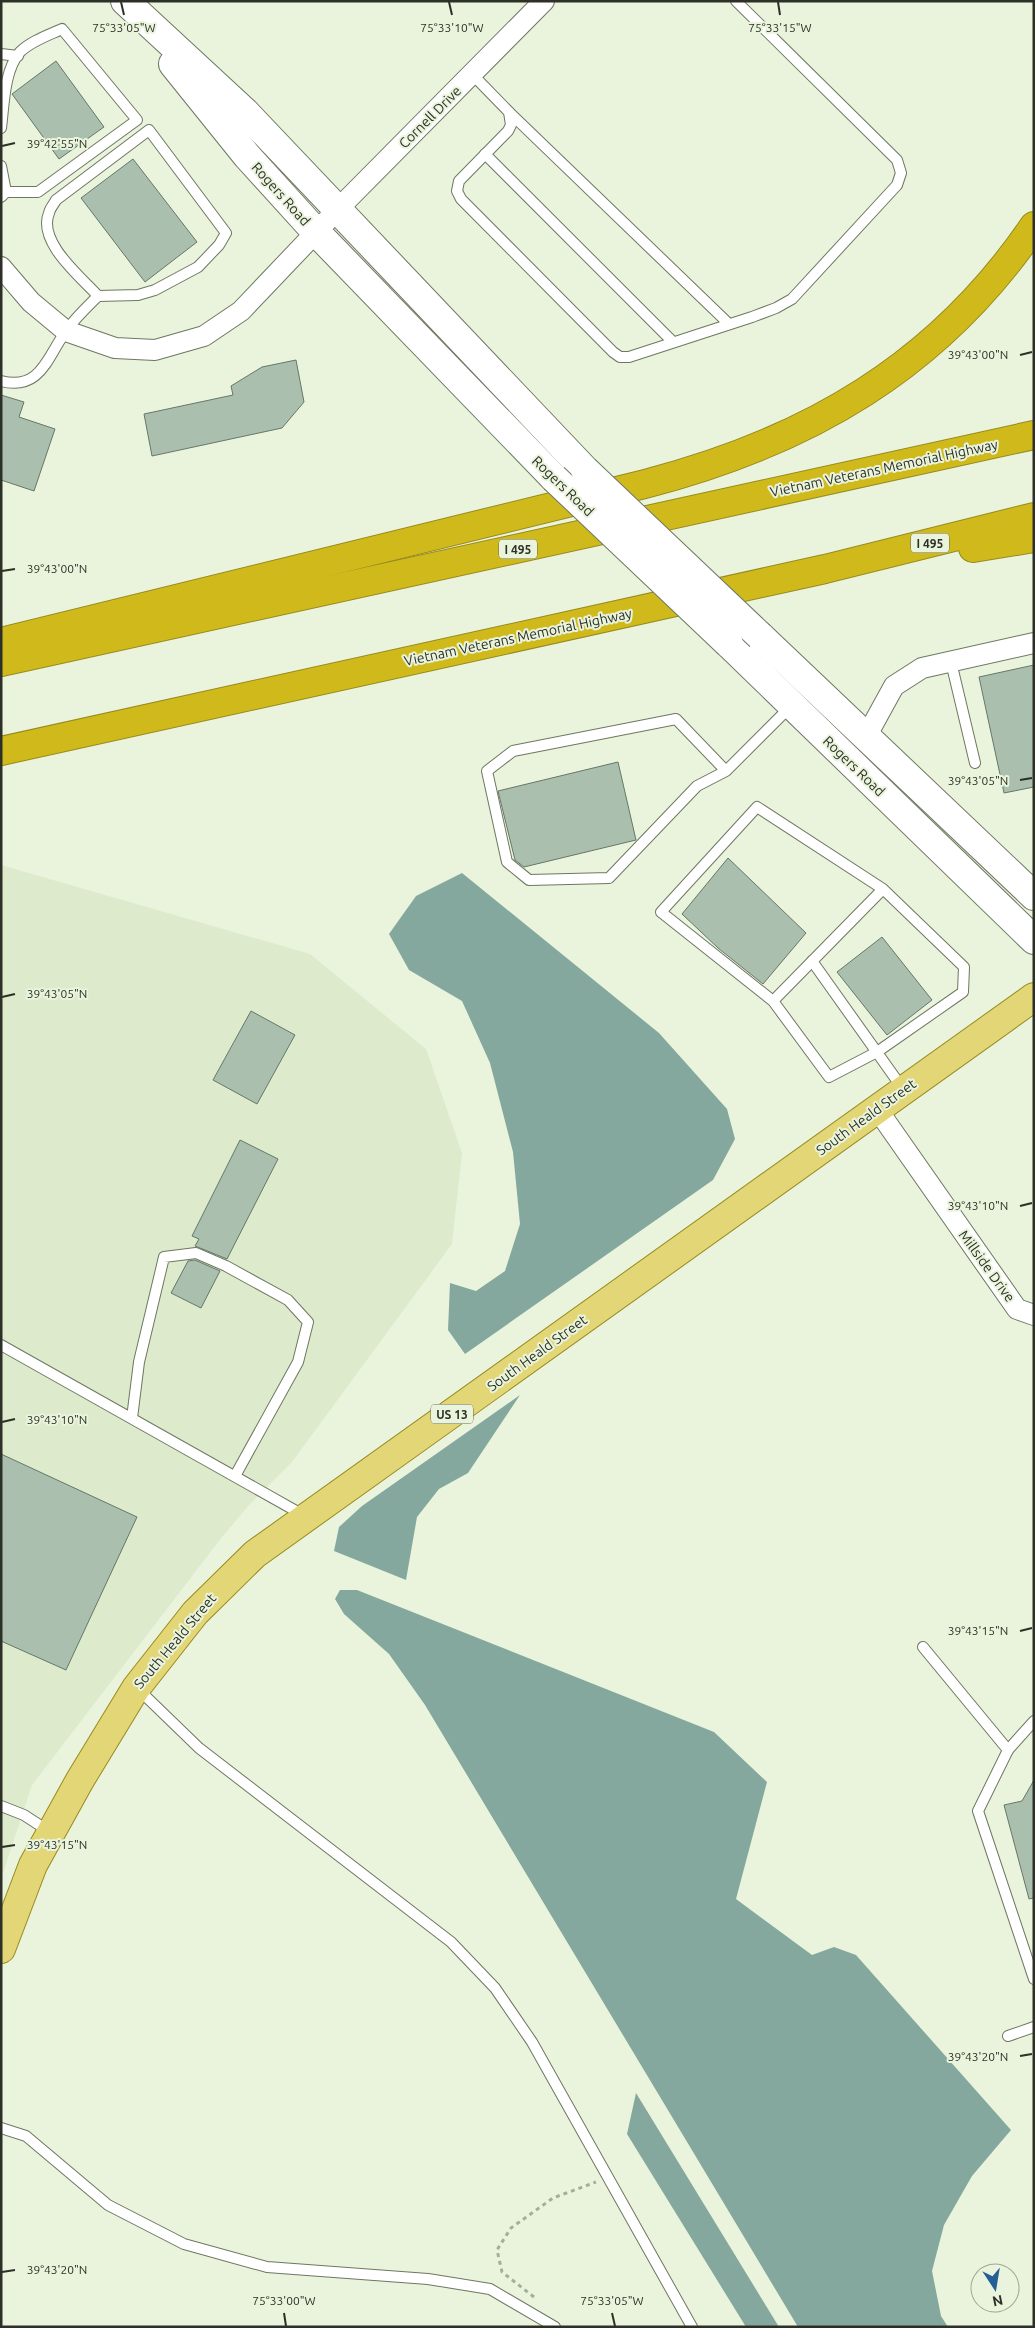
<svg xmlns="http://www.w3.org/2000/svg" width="1035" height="2328" font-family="Ubuntu,sans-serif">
<rect width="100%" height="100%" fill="#eaf4dc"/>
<!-- built -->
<path fill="#ddeacc" d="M 1,865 L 310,954 L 426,1049 L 462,1153 L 452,1244 L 292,1462 L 249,1505 L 222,1537 L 32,1785 L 1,1879 Z"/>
<!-- water -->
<g fill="#85a89e">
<path d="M 462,873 L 659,1033 L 727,1109 L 735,1139 L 713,1180 L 465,1354 L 448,1330 L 450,1283 L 476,1291 L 505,1271 L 520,1224 L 513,1152 L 490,1063 L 462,1001 L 409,970 L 389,934 L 416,896 Z"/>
<path d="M 520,1395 L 468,1473 L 439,1489 L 417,1517 L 406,1580 L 334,1551 L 339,1527 L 362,1506 Z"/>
<path d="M 340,1590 L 357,1590 L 714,1732 L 767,1782 L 736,1899 L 812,1955 L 834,1947 L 856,1955 L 1011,2130 L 972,2176 L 944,2225 L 932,2271 L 941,2316 L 948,2327 L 798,2327 L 425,1705 L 389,1654 L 344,1614 L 335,1599 Z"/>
<path d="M 636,2093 L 779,2327 L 746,2327 L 627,2134 Z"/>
</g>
<!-- building -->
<g fill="#aabfae" stroke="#657868">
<path d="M 56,61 L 104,127 L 59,159 L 12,94 Z"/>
<path d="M 133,159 L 197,242 L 145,282 L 81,198 Z"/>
<path d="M 296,360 L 304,402 L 282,428 L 152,456 L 144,414 L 233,395 L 231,386 L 262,367 Z"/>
<path d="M 1,395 L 24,402 L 19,417 L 55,429 L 34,491 L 1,480 Z"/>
<path d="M 1034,665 L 1034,787 L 1004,793 L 979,677 Z"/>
<path d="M 618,762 L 636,840 L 524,867 L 515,860 L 498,791 Z"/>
<path d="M 728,858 L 806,933 L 763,984 L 718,948 L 682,914 Z"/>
<path d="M 882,937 L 932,1000 L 887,1035 L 837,972 Z"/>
<path d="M 251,1011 L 295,1035 L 257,1104 L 213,1080 Z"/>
<path d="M 240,1140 L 278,1159 L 227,1259 L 195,1246 L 199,1239 L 192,1236 Z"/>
<path d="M 195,1260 L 220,1271 L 201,1308 L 171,1293 L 188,1261 Z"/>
<path d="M 1,1454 L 137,1517 L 66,1670 L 1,1641 Z"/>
<path d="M 1034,1780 L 1034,1898 L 1029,1899 L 1004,1805 L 1022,1801 Z"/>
</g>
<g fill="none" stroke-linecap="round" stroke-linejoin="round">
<!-- lane casing -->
<g stroke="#6e7762" stroke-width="12">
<g id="lane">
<path d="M 1,54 L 18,56"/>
<path d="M 472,74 L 509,112 L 511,125 L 508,131 L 459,181 L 457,191 L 461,199 L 613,352 L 620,357 L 629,357 L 752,317 L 776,308 L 792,299 L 897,185 L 901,173 L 897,160 L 736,1"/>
<path d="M 509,112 L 729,324"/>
<path d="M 1,128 C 4,105 4,70 20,52 C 31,41 49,35 62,29 L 137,120 L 38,192 L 6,192 L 1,197"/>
<path d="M 485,154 L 673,342"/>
<path d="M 1,166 L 6,192"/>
<path d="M 1,381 C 41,391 47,357 66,331 C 75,318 87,307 98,296 L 138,295 L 155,290 L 198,267 L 219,245 L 226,233 L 149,130 L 56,200 C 54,204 50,208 49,213 C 37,242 81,277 98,296"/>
<path d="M 951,662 L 975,763"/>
<path d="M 726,771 L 676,719 L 513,751 L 487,771 L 507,862 L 529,880 L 609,878 L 697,786 L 726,771 L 791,706"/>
<path d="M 812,961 L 903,1089"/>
<path d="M 773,1001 L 829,1077 L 877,1052 L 963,992 L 964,967 L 883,889 L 757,807 L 661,912 L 773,1001 L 883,889"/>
<path d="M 1,1345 L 305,1516"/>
<path d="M 132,1418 L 139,1362 L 164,1257 L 196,1253 L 226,1266 L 288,1300 L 308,1322 L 298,1362 L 235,1476"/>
<path d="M 923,1647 L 1008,1750"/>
<path d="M 137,1688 L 199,1748 L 451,1942 L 495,1988 L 532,2042 L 692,2327"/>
<path d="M 1034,1721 L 1008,1750 L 978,1811 L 1034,1979"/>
<path d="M 1,1806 L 24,1815 L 50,1832"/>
<path d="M 1008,2036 L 1034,2027"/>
<path d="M 1,2128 L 26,2136 L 108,2205 L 184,2244 L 267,2267 L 428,2279 L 490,2289 L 555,2327"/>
</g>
</g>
<!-- street casing -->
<g stroke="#6e7762" stroke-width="22">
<g id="street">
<path d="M 1,267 L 31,302 L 66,331 L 115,348 L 155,350 L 204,336 L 241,311 L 338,209 L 544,1"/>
<path d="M 866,737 L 894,686 L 922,668 L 1034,643"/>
<path d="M 877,1109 L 1017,1309 L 1034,1315"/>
</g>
</g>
<!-- secondary casing -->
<g stroke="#6e7762" stroke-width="30">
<g id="secondary">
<path d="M 125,1 L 245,112 L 585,470"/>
<path d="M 173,64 L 247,156 L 316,232 L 554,478"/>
<path d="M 760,636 L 1034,896"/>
<path d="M 729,644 L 1034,940"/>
</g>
</g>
<!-- primary casing -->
<g stroke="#978a1f" stroke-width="30">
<path id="primary" d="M 1,1949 L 33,1865 L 80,1780 L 136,1688 L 195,1613 L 255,1554 L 1034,997"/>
</g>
<!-- highway casing -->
<g stroke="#978a1f" stroke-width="30">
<g id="highway">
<path d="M 973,548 L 1034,538"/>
<path d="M 1,642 L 645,484 C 807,442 938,367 1034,226"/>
<path d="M 1,662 L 1034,435"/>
<path d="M 1,751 L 825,569 L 1034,517"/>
</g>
</g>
<!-- path -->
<path stroke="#a5ad9b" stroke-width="3" stroke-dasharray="4 4" stroke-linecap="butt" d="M 534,2297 L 502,2272 L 497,2250 L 511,2228 L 553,2198 L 596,2182"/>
<!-- lane -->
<use href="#lane" stroke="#fff" stroke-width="10"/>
<!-- street -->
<use href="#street" stroke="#fff" stroke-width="20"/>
<!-- secondary -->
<use href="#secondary" stroke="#fff" stroke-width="28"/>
<!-- primary -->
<use href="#primary" stroke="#e3d676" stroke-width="28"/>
<!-- highway -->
<use href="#highway" stroke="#d0ba1b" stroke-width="28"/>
<!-- secondary-bridge casing -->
<g stroke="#6e7762" stroke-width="30" stroke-linecap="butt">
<g id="secondary-bridge">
<path d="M 585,470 L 760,636"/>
<path d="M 554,478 L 729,644"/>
</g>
</g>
<!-- secondary-bridge -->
<use href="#secondary-bridge" stroke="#fff" stroke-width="28"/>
</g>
<!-- ticks -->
<path fill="none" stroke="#2c3027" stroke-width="2" d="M 121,2 L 124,15M 449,2 L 452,15M 778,2 L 780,15M 2,146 L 15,143M 1020,355 L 1032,352M 2,571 L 15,569M 1020,780 L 1032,778M 2,997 L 15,994M 1020,1206 L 1032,1203M 2,1422 L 15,1419M 1020,1631 L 1032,1628M 2,1847 L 15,1845M 1020,2056 L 1032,2054M 2,2272 L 15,2270M 284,2313 L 286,2326M 612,2313 L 615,2326"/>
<g text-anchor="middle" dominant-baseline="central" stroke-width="4" stroke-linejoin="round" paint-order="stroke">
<!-- shield labels -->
<g fill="#eaf4dc" stroke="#656b5d" stroke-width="1">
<rect x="911" y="533.5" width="38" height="19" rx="4"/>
<rect x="499" y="539.5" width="38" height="19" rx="4"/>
<rect x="431" y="1404.5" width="42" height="19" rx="4"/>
</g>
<g font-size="12" font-weight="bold" fill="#2c3027">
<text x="930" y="543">I 495</text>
<text x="518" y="549">I 495</text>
<text x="452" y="1414">US 13</text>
</g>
<!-- street labels -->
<g font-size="14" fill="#2c3027" stroke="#eaf4dc">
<text transform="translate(430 117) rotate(-45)">Cornell Drive</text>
<text transform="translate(281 194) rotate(48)">Rogers Road</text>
<text transform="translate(884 468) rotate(-12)">Vietnam Veterans Memorial Highway</text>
<text transform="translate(563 486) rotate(44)">Rogers Road</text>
<text transform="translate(518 637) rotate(-12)">Vietnam Veterans Memorial Highway</text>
<text transform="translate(854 766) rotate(44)">Rogers Road</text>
<text transform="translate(866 1117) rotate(-36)">South Heald Street</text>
<text transform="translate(987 1266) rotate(54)">Millside Drive</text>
<text transform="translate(537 1353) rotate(-36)">South Heald Street</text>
<text transform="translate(175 1641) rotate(-50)">South Heald Street</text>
</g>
</g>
<g font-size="12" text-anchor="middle" fill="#2c3027" stroke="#eaf4dc" stroke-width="4" stroke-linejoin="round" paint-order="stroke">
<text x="124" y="32">75°33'05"W</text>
<text x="452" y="32">75°33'10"W</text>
<text x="780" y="32">75°33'15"W</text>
<text x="57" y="148">39°42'55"N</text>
<text x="978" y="359">39°43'00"N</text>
<text x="57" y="573">39°43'00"N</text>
<text x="978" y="785">39°43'05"N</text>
<text x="57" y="998">39°43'05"N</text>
<text x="978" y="1210">39°43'10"N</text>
<text x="57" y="1424">39°43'10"N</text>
<text x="978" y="1635">39°43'15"N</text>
<text x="57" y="1849">39°43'15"N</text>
<text x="978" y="2061">39°43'20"N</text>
<text x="57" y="2274">39°43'20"N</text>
<text x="284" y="2305">75°33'00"W</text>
<text x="612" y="2305">75°33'05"W</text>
</g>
<!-- border -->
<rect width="1035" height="2328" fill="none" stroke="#2c3027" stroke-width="5"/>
<!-- north arrow -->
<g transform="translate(995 2288) rotate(168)"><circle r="24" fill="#eaf4dc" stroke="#9ea694"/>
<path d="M0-4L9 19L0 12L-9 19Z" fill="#255f96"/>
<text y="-8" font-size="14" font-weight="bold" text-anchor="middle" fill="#2c3027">N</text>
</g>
</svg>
